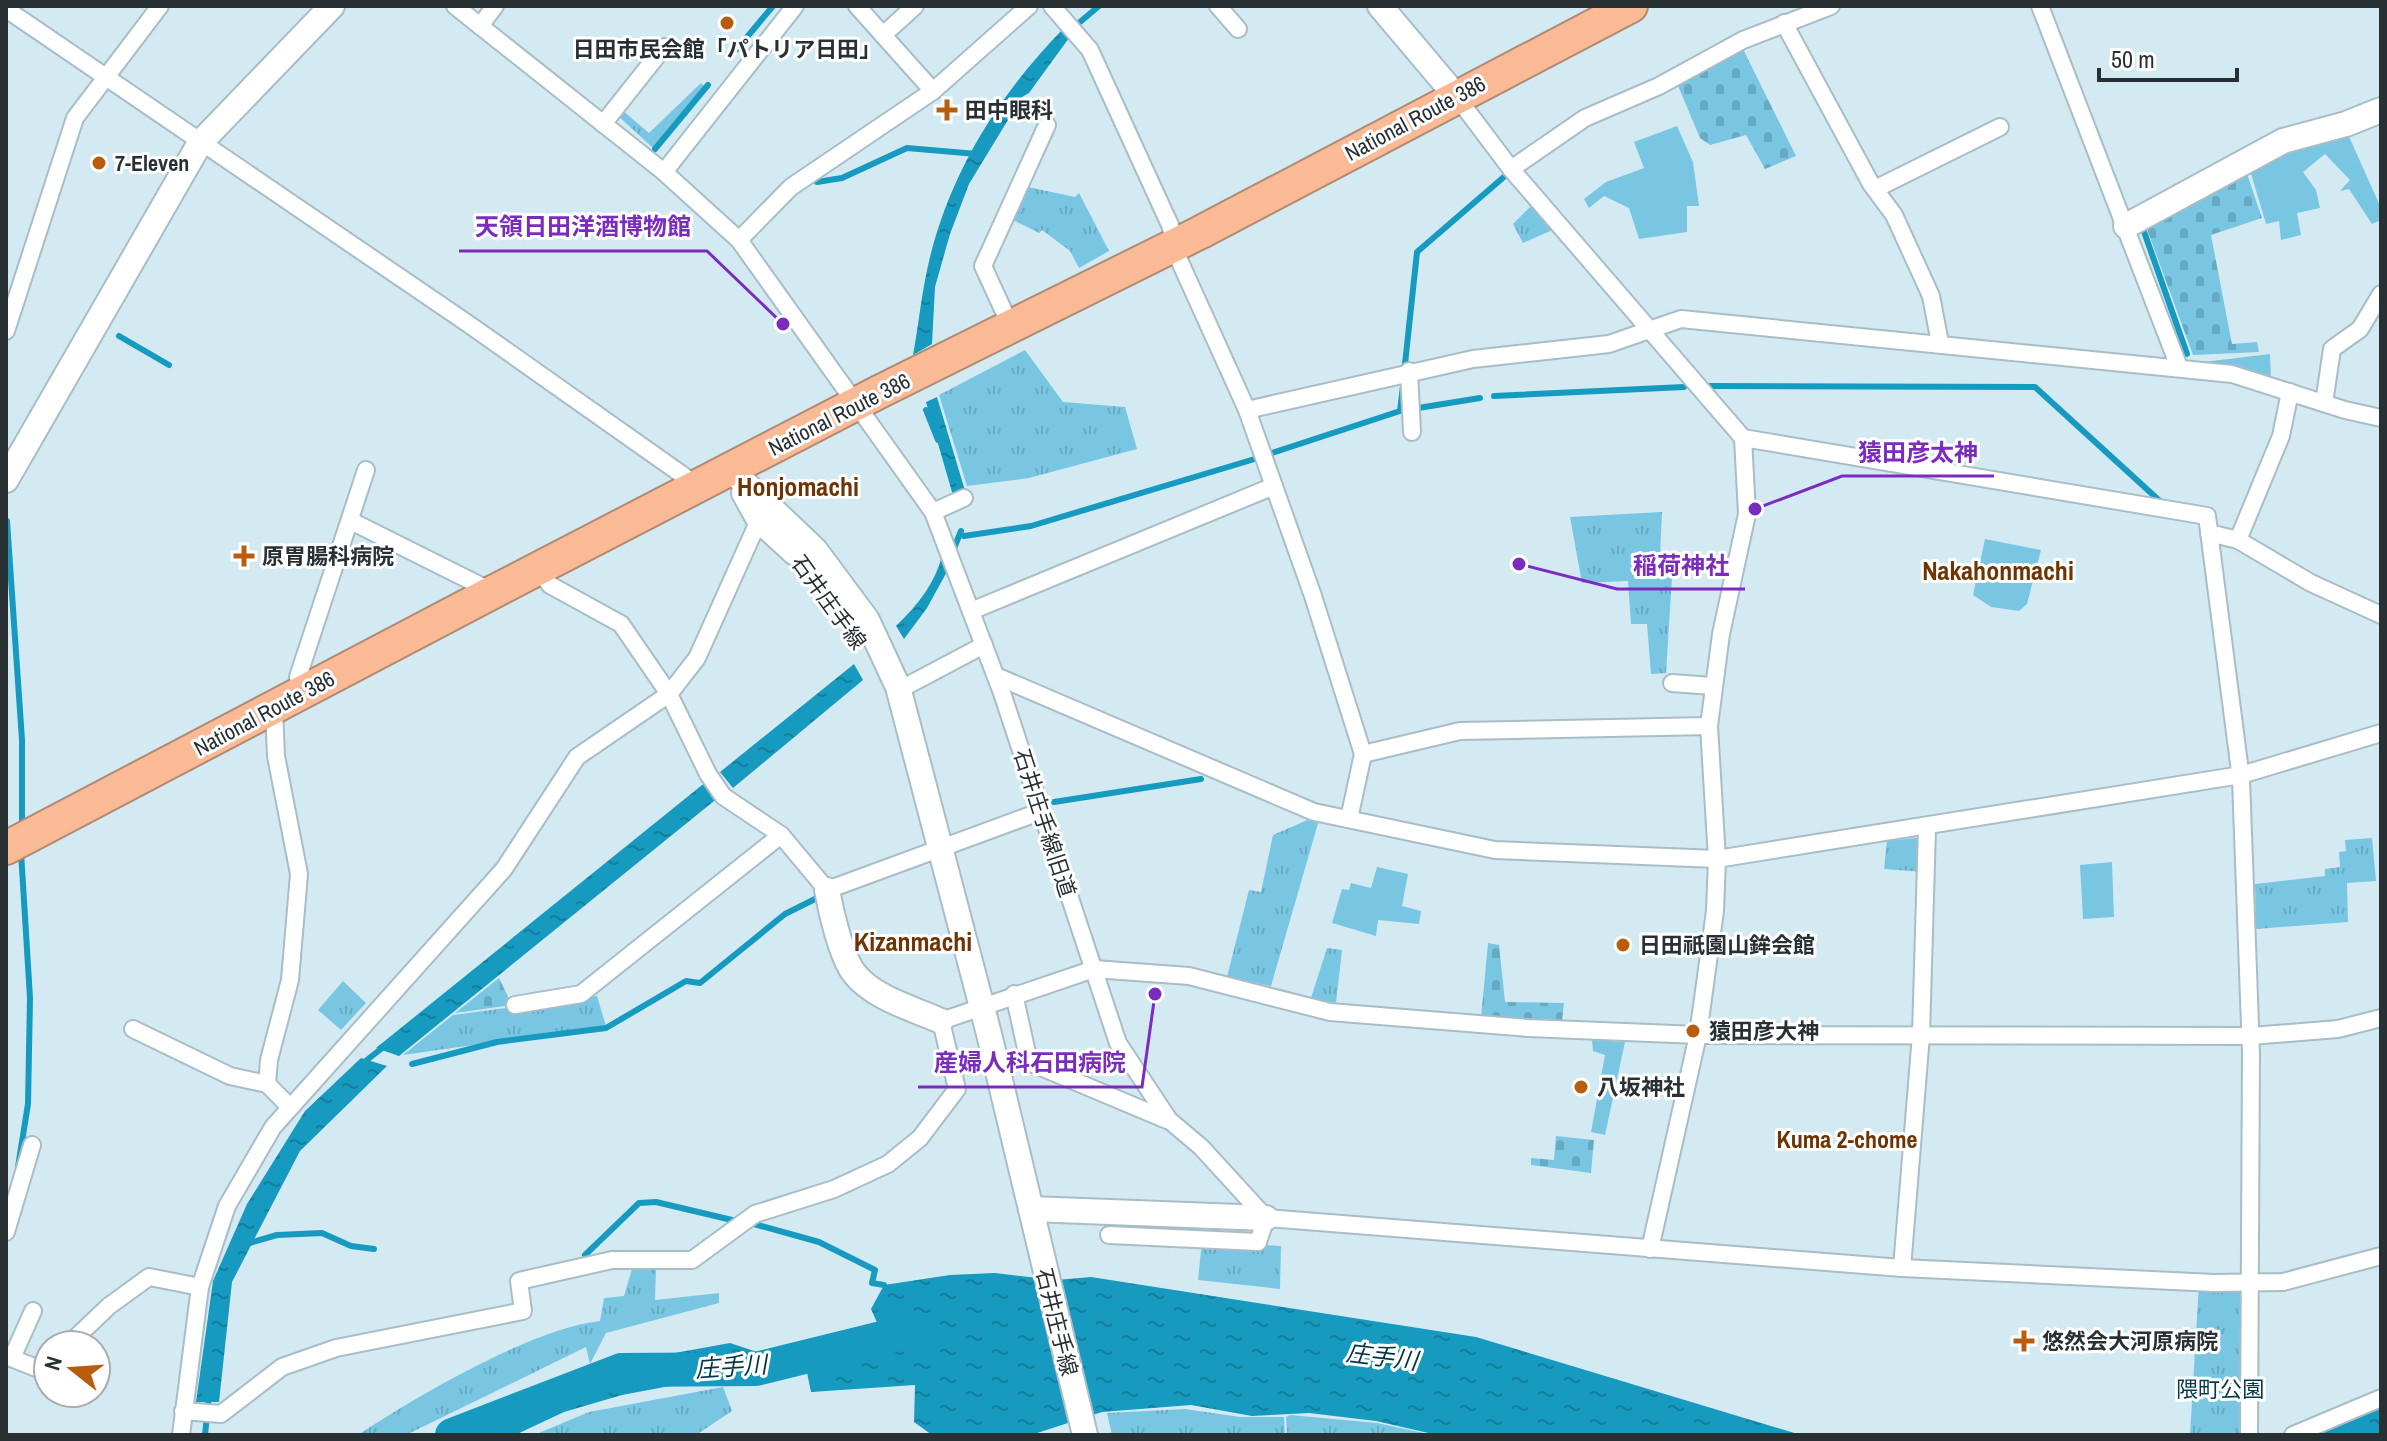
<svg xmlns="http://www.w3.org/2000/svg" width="2387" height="1441" font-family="'Archivo Narrow','Noto Sans JP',sans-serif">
<defs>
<pattern id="grass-tufts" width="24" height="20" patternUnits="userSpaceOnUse" patternTransform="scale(2)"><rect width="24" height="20" fill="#79c6e3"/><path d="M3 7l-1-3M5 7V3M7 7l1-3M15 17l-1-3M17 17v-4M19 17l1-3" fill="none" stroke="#69aac3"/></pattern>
<pattern id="cemetery-stones" width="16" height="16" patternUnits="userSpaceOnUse" patternTransform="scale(2)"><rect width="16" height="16" fill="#79c6e3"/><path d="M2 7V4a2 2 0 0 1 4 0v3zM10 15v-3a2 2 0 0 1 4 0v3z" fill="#69aac3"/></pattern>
<pattern id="water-ripples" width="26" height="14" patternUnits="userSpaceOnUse" patternTransform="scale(2)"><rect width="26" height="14" fill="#169ac0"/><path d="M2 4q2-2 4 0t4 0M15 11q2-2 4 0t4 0" fill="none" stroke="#147e9d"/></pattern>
</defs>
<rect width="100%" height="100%" fill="#d4eaf3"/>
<!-- grass -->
<g fill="url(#grass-tufts)">
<path d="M 701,83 L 704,86 L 653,148 L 618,116 L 622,110 L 649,133 Z"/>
<path d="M 1028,187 L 1075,197 L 1079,193 L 1109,251 L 1079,268 L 1070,251 L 1042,230 L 1039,233 L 1013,220 Z"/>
<path d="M 1534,203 L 1555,229 L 1523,243 L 1513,224 Z"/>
<path d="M 1025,350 L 1063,402 L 1125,407 L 1137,449 L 1029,478 L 967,486 L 939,395 Z"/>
<path d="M 1662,512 L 1659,577 L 1672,578 L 1666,673 L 1651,674 L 1647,624 L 1631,624 L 1628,581 L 1582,583 L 1570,517 Z"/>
<path d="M 1312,818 L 1319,820 L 1271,986 L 1227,977 L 1249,890 L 1261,892 L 1273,835 Z"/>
<path d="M 1925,837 L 1924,872 L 1884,869 L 1887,841 Z"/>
<path d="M 2372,838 L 2376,881 L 2347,883 L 2348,922 L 2256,929 L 2255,884 L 2325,876 L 2325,869 L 2340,867 L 2339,852 L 2346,851 L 2345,840 Z"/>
<path d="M 1327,948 L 1342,950 L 1336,1003 L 1311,998 Z"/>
<path d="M 343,981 L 366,1003 L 341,1030 L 318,1010 Z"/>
<path d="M 597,996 L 606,1026 L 403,1055 L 453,1015 Z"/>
<path d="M 1202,1241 L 1281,1246 L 1280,1289 L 1198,1280 Z"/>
<path d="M 656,1268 L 655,1300 L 719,1293 L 719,1303 L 606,1333 L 590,1364 L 586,1347 L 406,1435 L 358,1435 C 415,1397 533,1328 600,1321 L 604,1298 L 624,1296 L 632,1269 Z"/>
<path d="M 2199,1283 L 2253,1284 L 2245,1435 L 2190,1435 Z"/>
<path d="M 723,1387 L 732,1411 L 696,1435 L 534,1435 L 589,1412 Z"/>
<path d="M 1185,1409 L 1240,1417 L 1284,1417 L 1285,1435 L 1112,1435 L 1107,1413 Z"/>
<path d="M 1290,1415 L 1377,1423 L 1433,1435 L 1287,1435 L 1286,1417 Z"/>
</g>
<!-- cemetery -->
<g fill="url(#cemetery-stones)">
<path d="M 1742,47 L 1796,156 L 1765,169 L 1746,135 L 1710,145 L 1700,138 L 1676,81 Z"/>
<path d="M 2245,168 L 2262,218 L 2211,235 L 2232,344 L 2257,342 L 2259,352 L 2193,355 L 2144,221 Z"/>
<path d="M 1488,943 L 1499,945 L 1505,1002 L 1564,1003 L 1562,1021 L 1481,1018 Z"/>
<path d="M 499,978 L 512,1005 L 455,1013 Z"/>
<path d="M 1556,1136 L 1594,1140 L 1591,1173 L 1531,1165 L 1531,1158 L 1554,1160 Z"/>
</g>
<!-- garden -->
<g fill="#79c6e3">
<path d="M 1677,126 L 1693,162 L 1699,206 L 1687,206 L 1687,232 L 1639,239 L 1629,208 L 1604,196 L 1589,208 L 1584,199 L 1606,182 L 1644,168 L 1634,142 Z"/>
<path d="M 2346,130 L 2381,208 L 2381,220 L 2372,224 L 2349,189 L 2340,191 L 2350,180 L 2325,154 L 2303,172 L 2316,190 L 2320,208 L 2297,213 L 2301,235 L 2281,240 L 2279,221 L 2266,224 L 2249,167 L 2284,150 Z"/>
<path d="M 2270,354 L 2271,381 L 2195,363 Z"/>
<path d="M 1985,539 L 2041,550 L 2027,604 L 2019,611 L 1991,607 L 1973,595 Z"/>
<path d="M 2112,862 L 2114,917 L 2083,919 L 2080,865 Z"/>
<path d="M 1377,867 L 1408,874 L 1402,906 L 1421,911 L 1419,924 L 1378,920 L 1376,936 L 1332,923 L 1342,889 L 1349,890 L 1351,883 L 1371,888 Z"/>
<path d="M 1592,1040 L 1625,1042 L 1605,1135 L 1591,1132 L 1605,1055 L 1593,1051 Z"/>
</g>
<!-- water -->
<g fill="url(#water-ripples)">
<path d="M 1062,30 L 1069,38 L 1029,93 L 1022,97 L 969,184 L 950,234 L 935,287 L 932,344 L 913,355 C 919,322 922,289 930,257 C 952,169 1000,94 1062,30 Z"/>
<path d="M 937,397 L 966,494 L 954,499 L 926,402 Z"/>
<path d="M 943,551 L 949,568 L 927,608 L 904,639 L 896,626 C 918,605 937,581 943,551 Z"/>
<path d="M 854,664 L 863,680 L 733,788 L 720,772 Z"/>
<path d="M 707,781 L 719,797 L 399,1056 L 376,1048 Z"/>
<path d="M 361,1058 L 387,1066 L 300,1151 L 232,1282 L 219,1402 L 196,1402 L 213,1281 L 247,1204 L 305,1111 Z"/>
<path d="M 995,1273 L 1056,1280 L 1091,1277 L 1476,1337 L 1801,1435 L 1437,1435 L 1376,1421 L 1309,1413 L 1252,1416 L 1191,1405 L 1102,1412 L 1031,1435 L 932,1435 L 914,1422 L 915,1385 L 811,1392 L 805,1363 L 829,1362 L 876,1348 L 879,1327 L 871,1309 L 884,1285 L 950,1275 Z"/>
<path d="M 730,1343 L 772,1357 L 746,1377 L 719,1363 L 675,1385 L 622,1395 L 564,1412 L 515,1435 L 476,1435 L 669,1354 Z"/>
<path d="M 2381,1402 L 2381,1435 L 2306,1435 Z"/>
</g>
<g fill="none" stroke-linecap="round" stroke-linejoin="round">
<!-- stream -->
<g stroke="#169ac0" stroke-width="6">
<path d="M 1074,27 L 1099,6"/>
<path d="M 737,49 L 773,6"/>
<path d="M 655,149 L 708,85"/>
<path d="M 817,182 L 842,178 L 907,148 L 977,154"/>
<path d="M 2141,223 L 2187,354"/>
<path d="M 119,336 L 169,365"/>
<path d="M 1405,364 L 1417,252 L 1505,176"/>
<path d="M 1706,386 L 2035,387 L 2162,503"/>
<path d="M 1494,396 L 1684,387"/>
<path d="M 1412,409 L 1480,398"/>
<path d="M 926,410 L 938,440"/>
<path d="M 1269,454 L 1400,411 L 1403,386"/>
<path d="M 7,521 L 22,740 L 22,828"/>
<path d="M 964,536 L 1031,526 L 1258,458"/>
<path d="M 952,553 L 961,531"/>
<path d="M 1054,802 L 1201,779"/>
<path d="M 363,1063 L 386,1045"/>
<path d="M 412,1064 L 497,1042 L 606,1028 L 686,981 L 700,983 L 785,914 L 821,896"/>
<path d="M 18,1167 L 28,1104 L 30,998 L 21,852"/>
<path d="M 754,1224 L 819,1242 L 875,1270 L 872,1283 L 884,1285"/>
<path d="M 246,1244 L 277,1235 L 322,1233 L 351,1246 L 374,1249"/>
<path d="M 585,1255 L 639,1203 L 656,1202 L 732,1220"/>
<path d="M 205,1435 L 209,1395"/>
</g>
<!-- river -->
<path stroke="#169ac0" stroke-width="34" d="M 452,1435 L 621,1370 L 756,1369 L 906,1332 L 923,1336"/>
<!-- street casing -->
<g stroke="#a8bdc6" stroke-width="20">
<g id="street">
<path d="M 455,6 L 664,172 L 739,240 L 933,512 L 1002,693 L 1118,1043 L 1169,1120 L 1201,1147 L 1266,1218"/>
<path d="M 857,6 L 933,91"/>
<path d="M 1052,6 L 1090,50 L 1170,225 L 1180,262 L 1247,410 L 1313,596 L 1363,754 L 1349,819"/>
<path d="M 1218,6 L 1238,29"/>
<path d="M 2040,6 L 2179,367"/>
<path d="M 6,9 L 467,323 L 684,476 L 695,488"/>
<path d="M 1784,23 L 1871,184 L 1894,215 L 1931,296 L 1940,343"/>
<path d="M 480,26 L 495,6"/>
<path d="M 883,35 L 915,6"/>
<path d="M 1456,96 L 1511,169 L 1743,438 L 1747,514 L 1721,634 L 1709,726 L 1717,859 L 1715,911 L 1698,1035 L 1650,1249"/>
<path d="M 603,124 L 664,47"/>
<path d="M 1511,169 L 1585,118 L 1659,86 L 1743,40 L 1831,6"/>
<path d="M 664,172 L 795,6"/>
<path d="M 1875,189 L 2000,127"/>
<path d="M 739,240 L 791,187 L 933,91 L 1029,6"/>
<path d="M 1011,327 L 983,266 L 1047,125"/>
<path d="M 6,331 L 75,118 L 160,6"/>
<path d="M 1409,371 L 1412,432"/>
<path d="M 2324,403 L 2332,349 L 2360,329 L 2381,294"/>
<path d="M 1247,410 L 1473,359 L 1609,344 L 1681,319 L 2232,374 L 2345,410 L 2381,418"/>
<path d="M 1743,438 L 2207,516 L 2241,779 L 2251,1053 L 2249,1435"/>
<path d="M 933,512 L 964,498"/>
<path d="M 351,521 L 493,592"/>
<path d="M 2209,533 L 2238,540 L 2311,583 L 2381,615"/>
<path d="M 2238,540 L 2281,436 L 2290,392"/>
<path d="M 538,569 L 550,585 L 621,624 L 669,694 L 708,774 L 723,796 L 781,835 L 827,890 L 1042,811"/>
<path d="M 971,611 L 1274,486"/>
<path d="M 996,676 L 1314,812 L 1495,850 L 1717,859 L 2241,775 L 2381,733"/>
<path d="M 1672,683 L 1712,686"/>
<path d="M 899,690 L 984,645"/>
<path d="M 301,694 L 298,677 L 366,470"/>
<path d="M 274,709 L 276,756 L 299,874 L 290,980 L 269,1060 L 267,1084 L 289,1106"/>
<path d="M 1363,754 L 1460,731 L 1709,726"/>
<path d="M 1014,994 L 1029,1062 L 1167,1120"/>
<path d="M 515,1005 L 581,994 L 781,835"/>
<path d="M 133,1029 L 230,1076 L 267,1084"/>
<path d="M 1266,1218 L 1902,1268 L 2214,1283 L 2283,1282 L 2381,1256"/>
<path d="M 6,1232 L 32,1145"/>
<path d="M 1109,1235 L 1258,1242 L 1266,1218"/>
<path d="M 1902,1268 L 1921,1035 L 1927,828"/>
<path d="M 68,1345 L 109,1306 L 149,1277 L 200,1287"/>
<path d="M 6,1356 L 39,1369 L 48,1366"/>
<path d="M 12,1358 L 33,1311"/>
<path d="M 183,1411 L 221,1414 L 282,1367 L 336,1348 L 523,1311 L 519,1281 L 612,1260 L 692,1260 L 755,1214 L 834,1189 L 888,1164 L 920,1138 L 957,1089 L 941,1021 L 1094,969 L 1189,976 L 1330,1012 L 1528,1028 L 1698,1035 L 2251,1036 L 2338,1029 L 2381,1018"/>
<path d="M 181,1435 L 200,1287 L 227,1206 L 273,1127 L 504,869 L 577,757 L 669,694 L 697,658 L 759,520"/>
<path d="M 2293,1435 L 2381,1398"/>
</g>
</g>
<!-- secondary casing -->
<g stroke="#a8bdc6" stroke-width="28">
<g id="secondary">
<path d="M 1380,6 L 1456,96"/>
<path d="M 2126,226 L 2283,141 L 2346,124 L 2381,110"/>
<path d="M 731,470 L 815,550 L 867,620 L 898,687 L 989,1034 L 1085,1435"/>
<path d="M 6,480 L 200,143 L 332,6"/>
<path d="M 744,493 L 759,520 L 795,553"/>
<path d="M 827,890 C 831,912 841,956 854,973 C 873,998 914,1009 941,1021"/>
<path d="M 1031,1209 L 1266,1218"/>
</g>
</g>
<!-- highway casing -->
<g stroke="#b08a73" stroke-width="36">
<path id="highway" d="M 6,848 L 493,592 L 879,392 L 1201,232 L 1631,6"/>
</g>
<!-- street -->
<use href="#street" stroke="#fff" stroke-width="16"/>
<!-- secondary -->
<use href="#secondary" stroke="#fff" stroke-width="24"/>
<!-- highway -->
<use href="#highway" stroke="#f9ba95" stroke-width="32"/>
</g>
<!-- markers -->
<g fill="#ba5c0e" stroke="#fff" stroke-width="3">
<circle cx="727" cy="23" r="8"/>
<path d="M943 98h8v8h8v8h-8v8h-8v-8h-8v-8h8z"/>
<circle cx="99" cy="163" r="8"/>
<path d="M240 544h8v8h8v8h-8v8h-8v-8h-8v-8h8z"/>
<circle cx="1623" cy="945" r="8"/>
<circle cx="1693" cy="1031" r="8"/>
<circle cx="1581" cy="1087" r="8"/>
<path d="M2020 1329h8v8h8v8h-8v8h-8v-8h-8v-8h8z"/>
</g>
<g text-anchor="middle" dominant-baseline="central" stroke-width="6" stroke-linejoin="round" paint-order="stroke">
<!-- poi labels -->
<g font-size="22" font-weight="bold" fill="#283034" stroke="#fff" text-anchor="start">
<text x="727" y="49" text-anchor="middle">日田市民会館「パトリア日田」</text>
<text x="965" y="110">田中眼科</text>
<text x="115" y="163">7-Eleven</text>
<text x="262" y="556">原胃腸科病院</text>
<text x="1639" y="945">日田祇園山鉾会館</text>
<text x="1709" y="1031">猿田彦大神</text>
<text x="1597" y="1087">八坂神社</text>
<text x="2042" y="1341">悠然会大河原病院</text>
</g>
<!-- street labels -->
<g font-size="22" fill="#283034" stroke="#fff">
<text transform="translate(1415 118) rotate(-28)">National Route 386</text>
<text transform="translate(839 414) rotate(-27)">National Route 386</text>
<text transform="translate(829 602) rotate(54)">石井庄手線</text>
<text transform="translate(264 713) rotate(-28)">National Route 386</text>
<text transform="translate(1045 823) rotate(72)">石井庄手線旧道</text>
<text transform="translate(1057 1322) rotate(76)">石井庄手線</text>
</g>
<!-- park labels -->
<g font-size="22" fill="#053a4a" stroke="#fff">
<text x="2220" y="1389">隈町公園</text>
</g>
<!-- neighbourhood labels -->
<g font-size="24" font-weight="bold" fill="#6f3403" stroke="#fff">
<text x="1847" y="1139">Kuma 2-chome</text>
</g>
<!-- water labels -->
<g font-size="24" font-style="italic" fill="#003646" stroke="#fff">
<text transform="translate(1382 1356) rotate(7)">庄手川</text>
<text transform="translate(731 1366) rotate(-4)">庄手川</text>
</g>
<!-- quarter labels -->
<g font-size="26" font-weight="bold" fill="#6f3403" stroke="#fff">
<text x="798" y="486">Honjomachi</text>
<text x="1998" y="570">Nakahonmachi</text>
<text x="913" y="941">Kizanmachi</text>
</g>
</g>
<!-- callouts -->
<path fill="none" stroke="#7b2cbf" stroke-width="3" d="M783 324L707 251H459M1755 509L1842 476H1994M1519 564L1617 589H1745M1155 994L1142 1087H918"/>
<g fill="#7b2cbf" stroke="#fff" stroke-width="3">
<circle cx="783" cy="324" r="8"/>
<circle cx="1755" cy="509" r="8"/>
<circle cx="1519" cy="564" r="8"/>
<circle cx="1155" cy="994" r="8"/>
</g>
<g font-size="24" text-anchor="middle" font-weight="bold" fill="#7b2cbf" stroke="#fff" stroke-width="6" stroke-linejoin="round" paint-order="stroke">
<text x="583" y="235">天領日田洋酒博物館</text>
<text x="1918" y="461">猿田彦太神</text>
<text x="1681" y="574">稲荷神社</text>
<text x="1030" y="1071">産婦人科石田病院</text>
</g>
<!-- border -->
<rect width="2387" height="1441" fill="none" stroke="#283034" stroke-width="16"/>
<!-- north arrow -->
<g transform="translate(72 1369) rotate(287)"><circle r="38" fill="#ffffff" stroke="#a9acae" stroke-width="2"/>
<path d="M0-6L14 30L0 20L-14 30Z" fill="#ba5c0e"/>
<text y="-12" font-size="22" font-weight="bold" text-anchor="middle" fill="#283034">N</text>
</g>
<!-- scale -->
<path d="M2099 68v12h138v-12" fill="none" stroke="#283034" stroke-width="4"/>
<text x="2111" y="68" font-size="24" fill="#283034" stroke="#ffffff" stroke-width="6" paint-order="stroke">50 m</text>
</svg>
